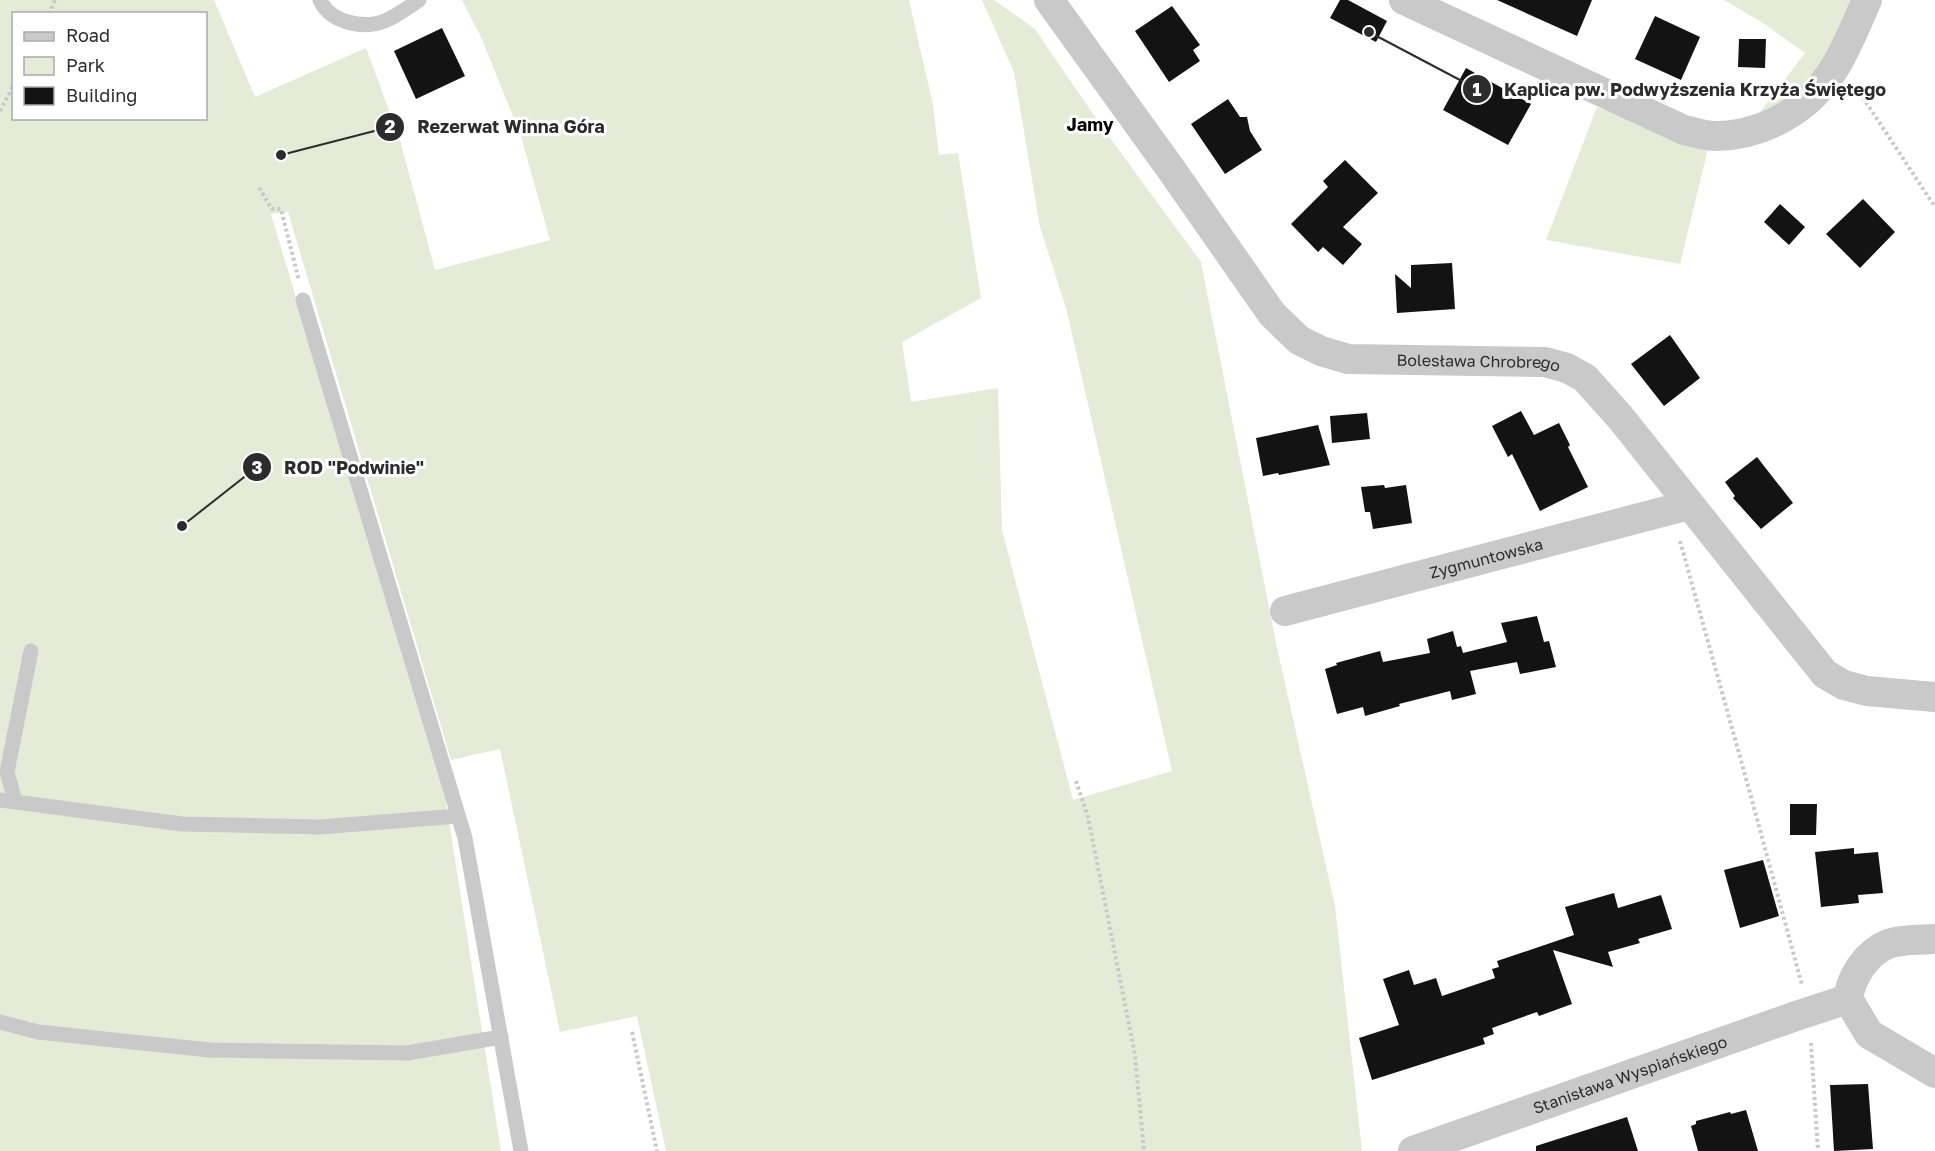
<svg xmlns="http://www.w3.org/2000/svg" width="1935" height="1151" font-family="'Golos Text',sans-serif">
<rect width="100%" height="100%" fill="#fff"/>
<!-- green -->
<g fill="#e6ebd8" fill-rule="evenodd">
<path d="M 0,0 L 214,0 L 255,97 L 366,48 L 400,140 L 435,270 L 550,240 L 521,136 L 482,39 L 462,0 L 909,0 L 933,105 L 939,155 L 958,153 L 981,298 L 902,342 L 911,402 L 998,388 L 1002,530 L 1073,800 L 1172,771 L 1066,308 L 1040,227 L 1014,72 L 982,0 L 994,0 L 1035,29 L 1102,127 L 1201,262 L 1276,643 L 1335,906 L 1362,1151 L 666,1151 L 637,1016 L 560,1032 L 500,749 L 451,760 L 288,212 L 271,214 L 445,796 L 501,1151 L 0,1151 ZM 14,14 L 206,14 L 206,118 L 14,118 Z"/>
<path d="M 1724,0 L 1857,0 L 1814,82 L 1751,124 L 1805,53 L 1763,23 Z"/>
<path d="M 1597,107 L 1708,149 L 1680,264 L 1546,240 Z"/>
</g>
<!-- building -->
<g fill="#131313">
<path d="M 1340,0 L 1348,0 L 1387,21 L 1376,42 L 1330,18 Z"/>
<path d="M 1497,0 L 1592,0 L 1577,36 Z"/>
<path d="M 1172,6 L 1200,45 L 1193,50 L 1200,61 L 1169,82 L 1135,31 Z"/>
<path d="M 1655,16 L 1700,37 L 1681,80 L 1635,59 Z"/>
<path d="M 442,28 L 465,76 L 416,99 L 394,51 Z"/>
<path d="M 1739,39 L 1766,39 L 1765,68 L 1738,67 Z"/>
<path d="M 1466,68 L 1531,104 L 1508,145 L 1443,110 Z"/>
<path d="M 1228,99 L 1240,117 L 1247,117 L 1250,131 L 1262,150 L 1225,174 L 1191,124 Z"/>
<path d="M 1345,160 L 1378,193 L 1343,227 L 1362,244 L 1343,265 L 1323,247 L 1318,252 L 1291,224 L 1328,187 L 1323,181 Z"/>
<path d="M 1863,199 L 1895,232 L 1860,268 L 1826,234 Z"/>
<path d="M 1780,204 L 1805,227 L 1789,245 L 1764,222 Z"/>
<path d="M 1452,263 L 1455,309 L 1397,313 L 1395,274 L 1411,288 L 1411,265 Z"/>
<path d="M 1670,335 L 1700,378 L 1664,406 L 1631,364 Z"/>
<path d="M 1521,411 L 1534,435 L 1559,423 L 1570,445 L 1568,447 L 1588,487 L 1540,511 L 1512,454 L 1508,457 L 1492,426 Z"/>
<path d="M 1367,413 L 1370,439 L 1332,443 L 1330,416 Z"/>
<path d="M 1318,425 L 1330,465 L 1279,475 L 1278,473 L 1263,476 L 1256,438 Z"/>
<path d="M 1757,457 L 1793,503 L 1761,529 L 1733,498 L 1735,496 L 1725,482 Z"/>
<path d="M 1384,485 L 1385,488 L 1406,485 L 1412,523 L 1373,529 L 1370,512 L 1365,512 L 1361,487 Z"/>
<path d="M 1537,616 L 1544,642 L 1549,641 L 1556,667 L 1520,674 L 1517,662 L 1470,671 L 1476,694 L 1452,700 L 1450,691 L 1399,704 L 1400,706 L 1365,716 L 1363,707 L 1337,714 L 1325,669 L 1337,665 L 1336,663 L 1380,651 L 1383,662 L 1430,653 L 1427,639 L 1453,631 L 1457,647 L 1461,646 L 1463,653 L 1507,642 L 1501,623 Z"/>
<path d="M 1790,804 L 1817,804 L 1816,835 L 1790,835 Z"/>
<path d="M 1854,848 L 1854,854 L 1878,852 L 1883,893 L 1858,895 L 1859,903 L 1821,907 L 1815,852 Z"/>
<path d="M 1763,860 L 1779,916 L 1740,928 L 1724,870 Z"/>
<path d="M 1614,893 L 1618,908 L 1661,895 L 1672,929 L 1638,939 L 1640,943 L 1608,952 L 1613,967 L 1553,950 L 1572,1004 L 1539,1016 L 1537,1012 L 1492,1028 L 1494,1034 L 1483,1038 L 1485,1044 L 1372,1080 L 1359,1038 L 1399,1025 L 1383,979 L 1409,970 L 1414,985 L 1436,978 L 1442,996 L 1495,978 L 1492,969 L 1499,967 L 1497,961 L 1574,935 L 1565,907 Z"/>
<path d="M 1868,1084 L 1873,1149 L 1834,1151 L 1830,1085 Z"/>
<path d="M 1746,1110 L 1758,1151 L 1698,1151 L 1691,1126 L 1696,1124 L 1696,1121 L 1730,1112 L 1731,1114 Z"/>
<path d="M 1627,1117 L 1638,1151 L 1536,1151 L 1536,1146 Z"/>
</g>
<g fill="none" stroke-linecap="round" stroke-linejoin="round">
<!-- path -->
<g stroke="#c9c9c9" stroke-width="4" stroke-dasharray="3 3" stroke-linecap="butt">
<path d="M 49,14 L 55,0"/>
<path d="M 1856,87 L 1935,207"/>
<path d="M 0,111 L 14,84"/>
<path d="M 259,188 L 272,209 L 281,209 L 299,281"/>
<path d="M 1680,541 L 1747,782 L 1802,985"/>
<path d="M 1076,781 L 1088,817 L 1135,1055 L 1144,1151"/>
<path d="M 632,1032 L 657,1151"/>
<path d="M 1811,1043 L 1818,1151"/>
</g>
<!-- lane -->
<g stroke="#c9c9c9" stroke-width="15">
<path d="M 320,0 C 330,23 365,30 387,20 C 398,15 409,7 419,0"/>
<path d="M 303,300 L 465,838 L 521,1151"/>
<path d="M 0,800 L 182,824 L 320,827 L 458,816"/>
<path d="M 15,801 L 7,772 L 31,651"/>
<path d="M 0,1022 L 38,1032 L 209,1050 L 407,1053 L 501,1037"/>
</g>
<!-- street -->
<g stroke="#c9c9c9" stroke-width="30">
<path id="s1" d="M 1049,0 L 1173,172 L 1272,314 L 1299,340 L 1321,351 L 1348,359 L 1545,362 L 1567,368 L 1585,378 L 1620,417 L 1825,674 L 1844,685 L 1867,691 L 1935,697"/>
<path d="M 1404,0 L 1684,130 C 1694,132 1705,136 1716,136 C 1765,135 1810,109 1835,67 C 1848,46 1857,22 1867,0"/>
<path id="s2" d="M 1285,611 L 1689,505"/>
<path d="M 1935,939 C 1921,940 1901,939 1888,944 C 1866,953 1851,977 1848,999 L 1869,1034 L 1935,1073"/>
<path id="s3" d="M 1413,1151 L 1796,1016 L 1848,999"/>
</g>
</g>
<g text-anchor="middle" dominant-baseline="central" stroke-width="6" stroke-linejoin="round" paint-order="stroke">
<!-- street labels -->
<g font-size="16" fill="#2c2c2c" stroke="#fff">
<text stroke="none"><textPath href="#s1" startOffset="606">Bolesława Chrobrego</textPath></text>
<text stroke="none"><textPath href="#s2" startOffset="208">Zygmuntowska</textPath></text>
<text stroke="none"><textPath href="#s3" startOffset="230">Stanisława Wyspiańskiego</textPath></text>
</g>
<!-- neighbourhood labels -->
<g font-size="18" font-weight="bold" fill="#000" stroke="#fff">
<text x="1090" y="124">Jamy</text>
</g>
</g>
<!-- callouts -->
<path fill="none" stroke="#2c2c2c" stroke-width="2" d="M1369 32L1477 89M281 155L390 127M182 526L257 467"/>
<g fill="#2c2c2c" stroke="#fff" stroke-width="2">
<circle cx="1369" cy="32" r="6"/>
<circle cx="281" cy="155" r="6"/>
<circle cx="182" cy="526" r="6"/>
<circle cx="1477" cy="89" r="15"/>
<circle cx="390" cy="127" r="15"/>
<circle cx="257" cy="467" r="15"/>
</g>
<g font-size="18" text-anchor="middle" font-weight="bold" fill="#fff">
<text x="1477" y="96">1</text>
<text x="390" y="133">2</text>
<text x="257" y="474">3</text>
</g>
<g font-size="18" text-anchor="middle" font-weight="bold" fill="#2c2c2c" stroke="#fff" stroke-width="6" stroke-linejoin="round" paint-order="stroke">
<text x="1695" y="96">Kaplica pw. Podwyższenia Krzyża Świętego</text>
<text x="511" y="133">Rezerwat Winna Góra</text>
<text x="354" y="474">ROD "Podwinie"</text>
</g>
<!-- legend -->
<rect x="12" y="12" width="195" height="108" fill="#ffffff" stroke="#ababab" stroke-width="1.5"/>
<rect x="24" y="32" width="30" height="9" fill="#c9c9c9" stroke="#ababab" stroke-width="1.5"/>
<text x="66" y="42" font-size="18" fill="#2c2c2c">Road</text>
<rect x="24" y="57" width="30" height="18" fill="#e6ebd8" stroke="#ababab" stroke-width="1.5"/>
<text x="66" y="72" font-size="18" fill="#2c2c2c">Park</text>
<rect x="24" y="87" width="30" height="18" fill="#131313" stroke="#ababab" stroke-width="1.5"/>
<text x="66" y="102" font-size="18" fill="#2c2c2c">Building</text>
</svg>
